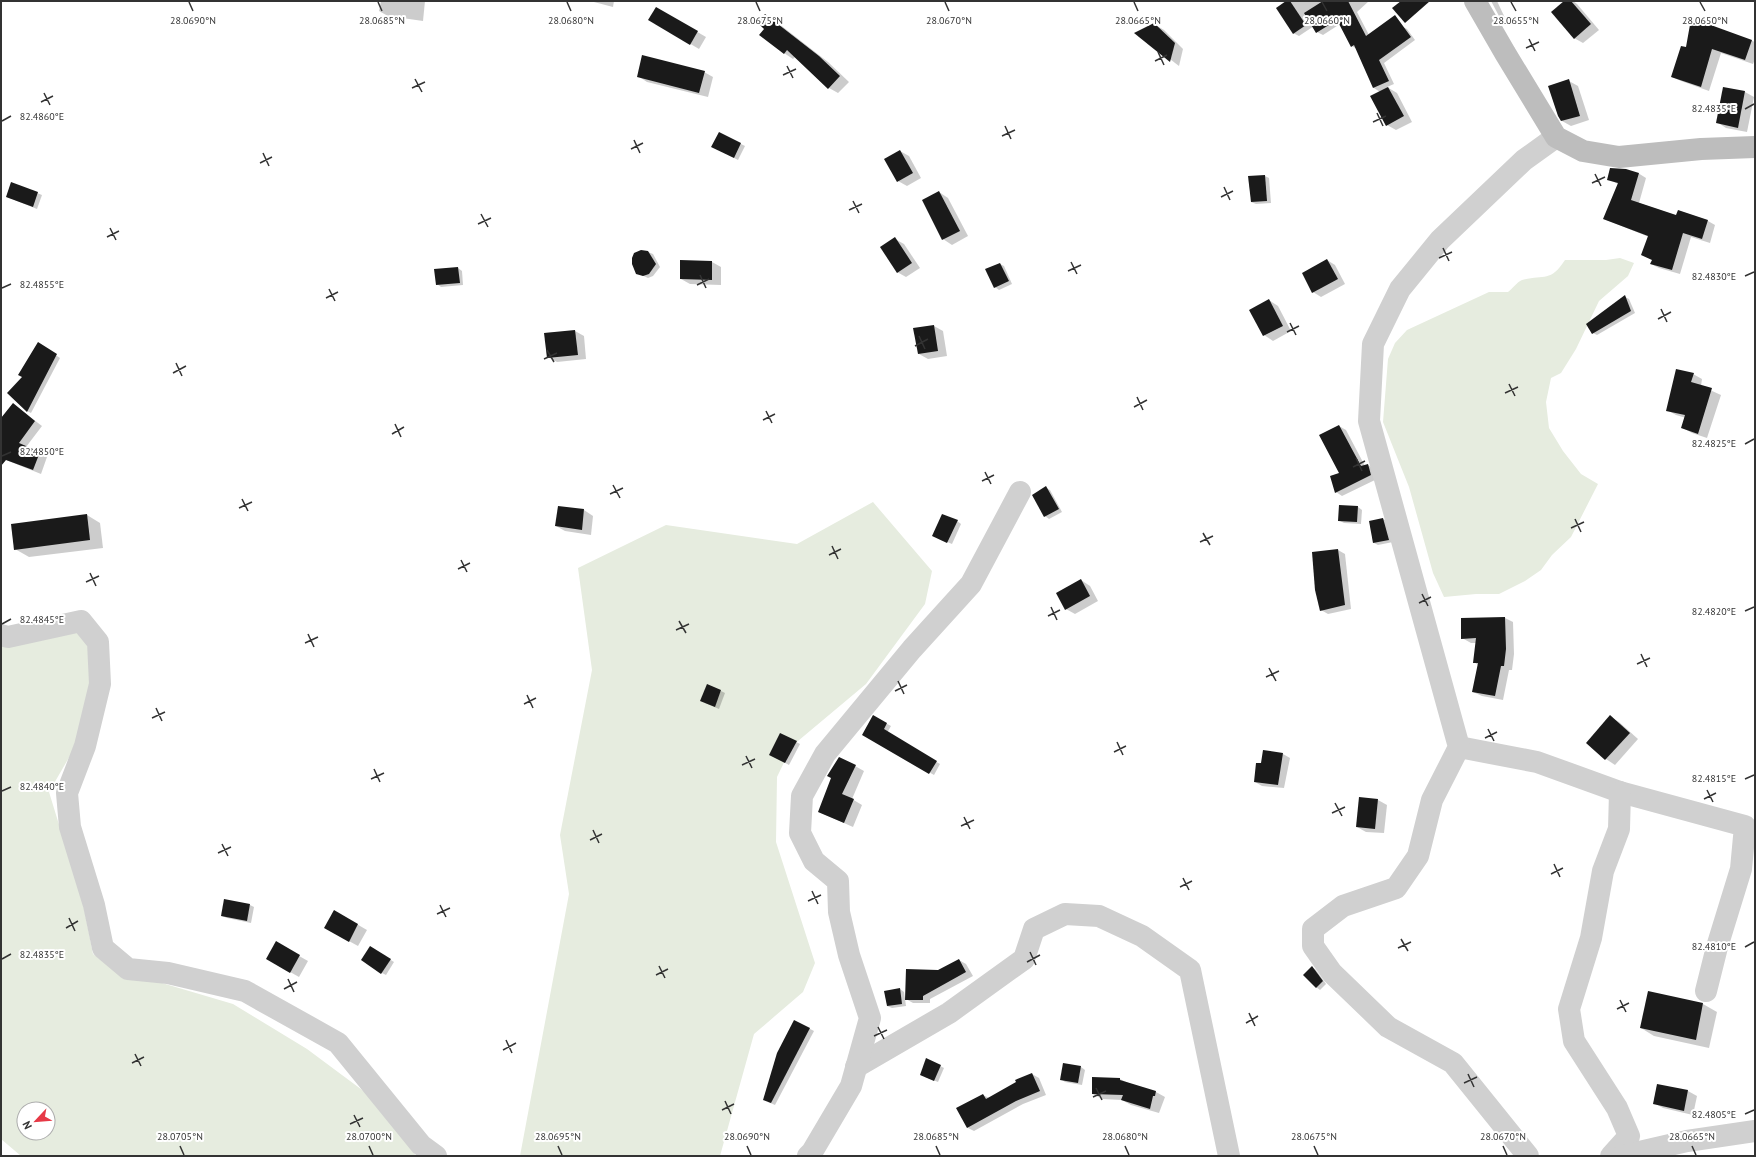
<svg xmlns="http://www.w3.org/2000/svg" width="1756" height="1157" font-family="'PT Sans',sans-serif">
<rect width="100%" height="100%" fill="#fff"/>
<!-- green -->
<g fill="#e6ecdf" fill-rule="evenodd">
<path d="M 1620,258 L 1634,263 L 1628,276 L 1599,301 L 1576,349 L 1561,373 L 1551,378 L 1546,402 L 1549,428 L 1563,451 L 1581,474 L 1598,484 L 1571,537 L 1552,555 L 1541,570 L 1525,581 L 1499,594 L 1476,594 L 1444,597 L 1433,573 L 1409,487 L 1383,422 L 1388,359 L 1395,343 L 1407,330 L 1489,292 L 1508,292 C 1512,289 1517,282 1522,280 C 1544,274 1550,283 1565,260 L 1606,260 Z"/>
<path d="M 873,502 L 932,571 L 925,604 L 866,684 L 792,746 L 777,777 L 776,842 L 815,963 L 803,992 L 754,1034 L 720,1156 L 520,1156 L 569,894 L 560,835 L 592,670 L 578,568 L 666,525 L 797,544 Z"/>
<path d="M 74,628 L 91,646 L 92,682 L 78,742 L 49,792 L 83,903 L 93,954 L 122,976 L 162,983 L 233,1004 L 307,1049 L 377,1101 L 416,1156 L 21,1156 L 1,1139 L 1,642 ZM 24,1109 L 48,1109 L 48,1133 L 24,1133 Z"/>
</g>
<!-- shadow -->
<g fill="#0003">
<path d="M 381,1 L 425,1 L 423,21 L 388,16 L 379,11 Z"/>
<path d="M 590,1 L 614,1 L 613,7 Z"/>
<path d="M 1286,1 L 1369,1 L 1357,12 L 1369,35 L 1401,26 L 1407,29 L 1415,40 L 1384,63 L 1394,84 L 1387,87 L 1397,93 L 1412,122 L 1396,130 L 1387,125 L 1380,92 L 1374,88 L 1357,49 L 1352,46 L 1340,24 L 1323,35 L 1317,32 L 1314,26 L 1299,36 L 1293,33 Z"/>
<path d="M 1491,1 L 1497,1 L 1506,20 L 1499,16 Z"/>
<path d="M 1565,1 L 1573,1 L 1577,4 L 1599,30 L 1583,43 L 1574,38 Z"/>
<path d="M 656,8 L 706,37 L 699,49 L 650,20 Z"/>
<path d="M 765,15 L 774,20 L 828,62 L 849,82 L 838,93 L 829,88 L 795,57 L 793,59 L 784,53 L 766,29 Z"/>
<path d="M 1708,23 L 1717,28 L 1755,42 L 1755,59 L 1753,64 L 1721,53 L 1709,91 L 1681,81 L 1672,77 L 1687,48 Z"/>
<path d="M 1154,24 L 1164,30 L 1183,49 L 1179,66 L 1136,33 Z"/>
<path d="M 704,72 L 713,77 L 708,97 L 647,82 L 638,76 Z"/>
<path d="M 1569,81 L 1578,86 L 1589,120 L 1571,126 L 1562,121 Z"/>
<path d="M 1724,88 L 1745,92 L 1754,97 L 1747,132 L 1726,128 L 1717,122 Z"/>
<path d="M 719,133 L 745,146 L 738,160 L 717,149 Z"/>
<path d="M 900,151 L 909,156 L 921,178 L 907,186 L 898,181 Z"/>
<path d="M 1638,173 L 1646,178 L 1639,203 L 1677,217 L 1708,221 L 1715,225 L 1710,243 L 1691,237 L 1680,274 L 1659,268 L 1651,264 L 1653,260 L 1642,255 L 1649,237 L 1604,219 L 1618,184 L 1608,179 Z"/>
<path d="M 1265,176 L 1269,178 L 1271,203 L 1256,204 L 1251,202 Z"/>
<path d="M 12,183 L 42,195 L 37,209 L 7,197 Z"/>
<path d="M 939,192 L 948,198 L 968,236 L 952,245 L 943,239 Z"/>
<path d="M 1754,230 L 1755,230 L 1755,247 L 1754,246 Z"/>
<path d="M 895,239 L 904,244 L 920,268 L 906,277 L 897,272 Z"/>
<path d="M 648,252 L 653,254 L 660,267 L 653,276 L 648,278 L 637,273 Z"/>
<path d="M 1327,260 L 1335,265 L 1345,284 L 1321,297 L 1313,292 Z"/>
<path d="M 681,261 L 712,262 L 721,267 L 721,285 L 690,284 L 681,279 Z"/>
<path d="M 1000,264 L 1004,266 L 1012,284 L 999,290 L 995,287 Z"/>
<path d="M 458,268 L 462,271 L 463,285 L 441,287 L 437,284 Z"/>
<path d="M 1625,297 L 1629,299 L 1635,313 L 1597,335 L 1593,333 Z"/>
<path d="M 1269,300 L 1278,306 L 1291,331 L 1273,341 L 1264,335 Z"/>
<path d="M 934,326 L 943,331 L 947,356 L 928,359 L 919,354 Z"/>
<path d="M 575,331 L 584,336 L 586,359 L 557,362 L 548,357 L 545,333 Z"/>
<path d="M 42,346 L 60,358 L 31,413 L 27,411 L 23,377 Z"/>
<path d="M 1693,374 L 1702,379 L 1701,386 L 1721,395 L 1707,438 L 1692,433 L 1683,428 L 1686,418 L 1676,415 L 1667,410 Z"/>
<path d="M 13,404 L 42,426 L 26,447 L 47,457 L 41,474 L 1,458 L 1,429 Z"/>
<path d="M 1339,426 L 1346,430 L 1365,466 L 1368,465 L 1374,469 L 1377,479 L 1342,496 L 1336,492 L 1341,473 Z"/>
<path d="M 1046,488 L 1050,490 L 1062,512 L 1049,519 L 1045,516 Z"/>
<path d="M 559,507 L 584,510 L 593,516 L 591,535 L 565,531 L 556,526 Z"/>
<path d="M 1358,507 L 1362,510 L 1361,524 L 1344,523 L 1340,521 Z"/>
<path d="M 87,515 L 100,523 L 103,548 L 29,557 L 15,549 Z"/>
<path d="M 1383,519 L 1387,521 L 1393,542 L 1378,545 L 1374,543 Z"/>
<path d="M 957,521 L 961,524 L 952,544 L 938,538 Z"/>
<path d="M 1338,550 L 1345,554 L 1351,609 L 1328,614 L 1321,610 L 1313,553 Z"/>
<path d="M 1081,580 L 1090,586 L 1098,601 L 1075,614 L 1066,609 Z"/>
<path d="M 1505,618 L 1513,622 L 1514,654 L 1512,670 L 1509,670 L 1503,700 L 1482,696 L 1473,692 L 1478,665 L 1474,662 L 1476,643 L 1471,643 L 1462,638 Z"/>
<path d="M 721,691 L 725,693 L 719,709 L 705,703 Z"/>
<path d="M 874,717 L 891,726 L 887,733 L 940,764 L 934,775 L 863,734 Z"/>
<path d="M 1610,717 L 1619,722 L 1638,739 L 1615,765 L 1606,759 L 1587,743 Z"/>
<path d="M 781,734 L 800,744 L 789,765 L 770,755 Z"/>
<path d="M 1283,754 L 1290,758 L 1284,788 L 1262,786 L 1255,782 L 1262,764 Z"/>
<path d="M 855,766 L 864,771 L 852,799 L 862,805 L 853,827 L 819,812 Z"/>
<path d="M 1378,800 L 1387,805 L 1384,833 L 1366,832 L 1357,827 Z"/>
<path d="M 250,905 L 254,907 L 251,923 L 227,918 L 222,916 Z"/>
<path d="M 334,911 L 367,930 L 358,946 L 325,928 Z"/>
<path d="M 276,943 L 308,961 L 299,977 L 267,959 Z"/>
<path d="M 370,947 L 394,962 L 386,975 L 382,973 Z"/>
<path d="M 959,960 L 966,964 L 973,976 L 930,999 L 930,1003 L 913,1003 L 906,999 L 938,971 Z"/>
<path d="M 1312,967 L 1316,970 L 1326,984 L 1320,990 L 1316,987 Z"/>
<path d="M 900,989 L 904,992 L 906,1006 L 892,1008 L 887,1006 Z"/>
<path d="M 1649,992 L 1703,1004 L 1717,1012 L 1709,1048 L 1654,1036 L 1641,1028 Z"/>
<path d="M 795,1021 L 814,1031 L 775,1105 L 768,1102 Z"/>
<path d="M 940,1066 L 944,1068 L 938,1082 L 925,1077 Z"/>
<path d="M 1081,1067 L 1085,1070 L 1082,1085 L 1065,1082 L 1061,1079 Z"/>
<path d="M 1032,1074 L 1039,1078 L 1046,1095 L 1023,1104 L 974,1131 L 968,1128 L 983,1095 L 989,1098 Z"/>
<path d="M 1120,1079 L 1128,1083 L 1156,1092 L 1165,1097 L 1159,1113 L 1131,1105 L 1122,1100 L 1102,1099 L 1093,1094 Z"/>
<path d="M 1658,1085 L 1688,1091 L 1697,1096 L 1693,1115 L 1663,1108 L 1654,1103 Z"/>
</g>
<!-- building -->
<g fill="#1a1a1a">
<path d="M 1286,1 L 1290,1 L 1306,25 L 1293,34 L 1276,8 Z"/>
<path d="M 1323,1 L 1348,1 L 1366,36 L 1395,15 L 1411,37 L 1379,60 L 1389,81 L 1373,88 L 1354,45 L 1351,47 L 1337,20 L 1316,33 L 1304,13 Z"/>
<path d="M 1401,1 L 1430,1 L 1405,23 L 1392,8 Z"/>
<path d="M 1564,1 L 1571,1 L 1591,24 L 1574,39 L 1551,12 Z"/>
<path d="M 656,7 L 698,31 L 690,45 L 648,20 Z"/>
<path d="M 765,14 L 819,56 L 840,76 L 828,89 L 787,50 L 784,54 L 759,35 L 764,29 L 758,23 Z"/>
<path d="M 1691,19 L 1709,22 L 1708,24 L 1752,40 L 1745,60 L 1712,49 L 1701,87 L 1671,77 L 1681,46 L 1686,47 Z"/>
<path d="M 1154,23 L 1175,43 L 1170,62 L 1134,33 Z"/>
<path d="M 642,55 L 705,71 L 699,93 L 637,77 Z"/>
<path d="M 1569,79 L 1580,116 L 1561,121 L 1558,116 L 1548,86 Z"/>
<path d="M 1388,87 L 1404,116 L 1386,126 L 1370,96 Z"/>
<path d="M 1723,87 L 1745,91 L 1738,128 L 1716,123 Z"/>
<path d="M 719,132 L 741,143 L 734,158 L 711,147 Z"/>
<path d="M 900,150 L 913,173 L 897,182 L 884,159 Z"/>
<path d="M 1610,168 L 1626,169 L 1639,173 L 1631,200 L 1676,215 L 1678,210 L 1708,220 L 1702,239 L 1683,233 L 1672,270 L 1650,264 L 1652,260 L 1641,255 L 1648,236 L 1603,219 L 1618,183 L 1607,180 Z"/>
<path d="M 1265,175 L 1267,201 L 1251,202 L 1248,176 Z"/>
<path d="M 11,182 L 38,192 L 33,207 L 6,197 Z"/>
<path d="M 939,191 L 960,231 L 942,240 L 922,200 Z"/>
<path d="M 895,237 L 912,263 L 897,273 L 880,247 Z"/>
<path d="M 641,250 L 648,251 L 656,264 L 649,274 L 643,276 L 636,274 L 632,264 L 632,258 L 634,253 Z"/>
<path d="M 1327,259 L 1338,279 L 1312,293 L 1302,273 Z"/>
<path d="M 680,260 L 712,261 L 712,280 L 680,279 Z"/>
<path d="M 1000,263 L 1009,281 L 994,288 L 985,269 Z"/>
<path d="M 458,267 L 460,283 L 436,285 L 434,269 Z"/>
<path d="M 1625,295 L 1631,311 L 1592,334 L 1586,324 Z"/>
<path d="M 1269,299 L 1283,326 L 1263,336 L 1249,310 Z"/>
<path d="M 934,325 L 938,351 L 918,354 L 913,328 Z"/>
<path d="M 575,330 L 578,355 L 547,358 L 544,333 Z"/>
<path d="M 38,342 L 57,354 L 27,412 L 7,393 L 22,377 L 18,375 Z"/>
<path d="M 1676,369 L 1694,373 L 1691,382 L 1712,388 L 1698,434 L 1681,428 L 1685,415 L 1666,411 Z"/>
<path d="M 13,403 L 35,421 L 19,443 L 40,452 L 33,470 L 6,460 L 1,466 L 1,418 Z"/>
<path d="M 1339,425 L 1361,466 L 1368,464 L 1371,475 L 1335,493 L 1330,476 L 1339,473 L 1319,435 Z"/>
<path d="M 1046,486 L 1059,509 L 1044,517 L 1032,495 Z"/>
<path d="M 1339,505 L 1358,506 L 1357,522 L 1338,521 Z"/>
<path d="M 558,506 L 584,509 L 582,530 L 555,526 Z"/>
<path d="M 87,514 L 90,540 L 14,550 L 11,524 Z"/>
<path d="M 942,514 L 958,520 L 947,543 L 932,536 Z"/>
<path d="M 1383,518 L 1389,540 L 1373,543 L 1369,521 Z"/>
<path d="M 1338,549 L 1345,605 L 1320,611 L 1315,590 L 1312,552 Z"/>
<path d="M 1081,579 L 1090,596 L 1065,610 L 1056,593 Z"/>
<path d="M 1505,617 L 1506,649 L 1504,666 L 1501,666 L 1495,696 L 1472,692 L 1478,663 L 1473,663 L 1476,638 L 1461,639 L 1461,618 Z"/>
<path d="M 707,684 L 721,690 L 715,707 L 700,701 Z"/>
<path d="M 873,715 L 887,723 L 884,729 L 937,761 L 929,774 L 862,735 Z"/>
<path d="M 1610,715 L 1630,733 L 1605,760 L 1586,743 Z"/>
<path d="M 780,733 L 797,741 L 785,763 L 769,755 Z"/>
<path d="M 1263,750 L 1283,753 L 1278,785 L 1254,782 L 1256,763 L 1261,763 Z"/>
<path d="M 839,757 L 856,765 L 842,794 L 854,799 L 844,823 L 818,812 L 831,778 L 827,776 Z"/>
<path d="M 1359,797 L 1378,799 L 1375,829 L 1356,827 Z"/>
<path d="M 224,899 L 250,904 L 247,921 L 221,916 Z"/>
<path d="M 334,910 L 358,924 L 349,942 L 324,928 Z"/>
<path d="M 276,941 L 300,955 L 290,973 L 266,959 Z"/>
<path d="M 370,946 L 391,959 L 381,974 L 361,960 Z"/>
<path d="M 959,959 L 966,972 L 923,996 L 923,1000 L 905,1000 L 906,969 L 938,970 Z"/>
<path d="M 1312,966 L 1323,981 L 1316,988 L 1303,975 Z"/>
<path d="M 900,988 L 902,1004 L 887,1006 L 884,991 Z"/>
<path d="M 1648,991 L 1703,1003 L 1696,1040 L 1640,1028 Z"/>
<path d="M 794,1020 L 810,1028 L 771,1103 L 763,1100 L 777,1053 Z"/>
<path d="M 926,1058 L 941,1065 L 934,1081 L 920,1075 Z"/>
<path d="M 1063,1063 L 1081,1066 L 1078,1083 L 1060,1080 Z"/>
<path d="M 1032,1073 L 1040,1091 L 1016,1101 L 967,1128 L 956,1108 L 983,1094 L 986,1099 L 1016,1082 L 1015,1080 Z"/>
<path d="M 1092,1077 L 1120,1078 L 1120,1080 L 1156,1091 L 1155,1096 L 1153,1096 L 1150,1109 L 1121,1100 L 1123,1095 L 1092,1094 Z"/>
<path d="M 1657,1084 L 1688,1090 L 1684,1111 L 1653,1104 Z"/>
</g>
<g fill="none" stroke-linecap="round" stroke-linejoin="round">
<!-- street -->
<g stroke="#d0d0d0" stroke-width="22">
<path d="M 1,635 L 8,637 L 81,621 L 98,642 L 100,684 L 85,746 L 67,793 L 70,827 L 94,905 L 103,948 L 128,969 L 168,973 L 245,991 L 338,1043 L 421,1145 L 436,1156"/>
<path d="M 1459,747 L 1537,762 L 1620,792 L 1745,826 L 1741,869 L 1717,947 L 1706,991"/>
<path d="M 856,1067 L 949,1013 L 1024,959 L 1034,929 L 1065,914 L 1099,916 L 1142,936 L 1190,970 L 1229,1156"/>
<path d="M 808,1156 L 812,1152 L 851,1086 L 870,1018 L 849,955 L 839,912 L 838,881 L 814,861 L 800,833 L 802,796 L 825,754 L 912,649 L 971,584 L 1020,492"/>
<path d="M 1528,1156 L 1453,1063 L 1388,1027 L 1332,973 L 1313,946 L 1313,929 L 1343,906 L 1396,888 L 1418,856 L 1432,800 L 1459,747 L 1369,421 L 1373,344 L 1400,289 L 1440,240 L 1524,160 L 1556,137"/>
<path d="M 1611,1156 L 1629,1136 L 1617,1108 L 1574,1041 L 1569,1009 L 1591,938 L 1603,871 L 1619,829 L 1620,792"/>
<path d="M 1622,1156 L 1687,1141 L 1755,1131"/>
</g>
<!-- secondary -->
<path stroke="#bdbdbd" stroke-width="22" d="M 1475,1 L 1505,53 L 1556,137 L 1583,151 L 1619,157 L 1701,149 L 1755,147"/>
</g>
<!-- ticks -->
<path fill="none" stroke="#333" stroke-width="1.5" d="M 189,2 L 193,11M 378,2 L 382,11M 567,2 L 571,11M 756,2 L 760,11M 945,2 L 949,11M 1134,2 L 1138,11M 1322,2 L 1327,11M 1511,2 L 1516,11M 1700,2 L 1705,11M 1529,39 L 1535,51M 1526,48 L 1539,42M 1158,52 L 1164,65M 1155,61 L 1167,55M 787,66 L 793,78M 783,75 L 796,69M 415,79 L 422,92M 412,88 L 425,82M 44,93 L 50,105M 41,102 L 53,96M 1745,109 L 1754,104M 1377,113 L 1383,126M 2,121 L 11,116M 1373,122 L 1386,116M 1005,126 L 1011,139M 1002,136 L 1015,130M 634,140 L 640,153M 631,149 L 643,143M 263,153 L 269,166M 260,163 L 272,157M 1595,174 L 1601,186M 1592,183 L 1605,177M 1224,187 L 1230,200M 1221,197 L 1233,191M 853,201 L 859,213M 849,210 L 862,204M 481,214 L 488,227M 478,224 L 491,218M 110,228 L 116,240M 107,237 L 119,231M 1443,248 L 1449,261M 1439,258 L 1452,252M 1071,262 L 1077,274M 1068,271 L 1081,265M 700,275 L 706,288M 1745,276 L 1754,272M 697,285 L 709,279M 2,288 L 11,284M 329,289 L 335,301M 326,298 L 338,292M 1661,309 L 1667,322M 1658,319 L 1671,312M 1290,323 L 1296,335M 1287,332 L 1299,326M 919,336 L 925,349M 915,346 L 928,339M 547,350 L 554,362M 544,359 L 557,353M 176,363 L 182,376M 173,373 L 186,366M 1509,384 L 1515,396M 1505,393 L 1518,387M 1137,397 L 1143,410M 1134,407 L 1147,400M 766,411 L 772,423M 763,420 L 775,414M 395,424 L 401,437M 392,434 L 404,427M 1745,444 L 1754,439M 2,456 L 11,452M 1356,458 L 1362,471M 1353,467 L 1365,461M 985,472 L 991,484M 982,481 L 994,475M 613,485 L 620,498M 610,494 L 623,488M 242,499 L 248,511M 239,508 L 252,502M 1575,519 L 1581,532M 1571,528 L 1584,522M 1203,533 L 1210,545M 1200,542 L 1213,536M 832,546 L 838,559M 829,555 L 841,549M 461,560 L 467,572M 458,569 L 470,563M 90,573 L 96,586M 86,582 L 99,576M 1422,594 L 1428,606M 1419,603 L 1431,597M 1051,607 L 1057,620M 1745,611 L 1754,607M 1048,616 L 1060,610M 679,621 L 686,633M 2,624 L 11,619M 676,630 L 689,624M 308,634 L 314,647M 305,643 L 318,637M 1641,654 L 1647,667M 1637,664 L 1650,658M 1269,668 L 1276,681M 1266,677 L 1279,671M 898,681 L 904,694M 895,691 L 907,685M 527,695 L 533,708M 524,704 L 536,698M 156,708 L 162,721M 152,718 L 165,712M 1488,729 L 1494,741M 1485,738 L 1497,732M 1117,742 L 1123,755M 1114,752 L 1126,746M 746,756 L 752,768M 742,765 L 755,759M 374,769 L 380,782M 371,779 L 384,773M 1745,779 L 1754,775M 1707,790 L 1713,802M 2,791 L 11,787M 1704,799 L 1716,793M 1335,803 L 1342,816M 1332,813 L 1345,807M 964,817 L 970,829M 961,826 L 974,820M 593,830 L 599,843M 590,840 L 602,834M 222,844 L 228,856M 218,853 L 231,847M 1554,864 L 1560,877M 1551,874 L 1563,868M 1183,878 L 1189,890M 1180,887 L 1192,881M 812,891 L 818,904M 808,901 L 821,895M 440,905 L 446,917M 437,914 L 450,908M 69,918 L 75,931M 66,928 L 78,921M 1401,939 L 1408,951M 1745,947 L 1754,942M 1398,948 L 1411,942M 1030,952 L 1036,965M 2,959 L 11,954M 1027,962 L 1040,955M 659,966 L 665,978M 656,975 L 668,969M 288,979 L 294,992M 284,989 L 297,982M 1620,1000 L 1626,1012M 1617,1009 L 1629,1003M 1249,1013 L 1255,1026M 1246,1023 L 1258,1016M 878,1027 L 884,1039M 874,1036 L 887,1030M 506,1040 L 512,1053M 503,1050 L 516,1043M 135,1054 L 141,1066M 132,1063 L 144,1057M 1468,1074 L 1474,1087M 1464,1083 L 1477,1077M 1096,1088 L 1102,1100M 1093,1097 L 1106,1091M 725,1101 L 731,1114M 722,1110 L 734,1104M 1745,1114 L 1754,1110M 354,1115 L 360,1127M 350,1124 L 363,1118M 180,1146 L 184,1155M 369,1146 L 373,1155M 558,1146 L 562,1155M 747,1146 L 751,1155M 936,1146 L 940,1155M 1125,1146 L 1129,1155M 1314,1146 L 1318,1155M 1503,1146 L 1507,1155M 1692,1146 L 1696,1155"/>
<g font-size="10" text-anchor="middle" fill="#333" stroke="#fff" stroke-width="4" stroke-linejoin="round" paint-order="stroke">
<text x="193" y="24">28.0690°N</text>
<text x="382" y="24">28.0685°N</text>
<text x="571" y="24">28.0680°N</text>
<text x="760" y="24">28.0675°N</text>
<text x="949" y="24">28.0670°N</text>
<text x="1138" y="24">28.0665°N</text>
<text x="1327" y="24">28.0660°N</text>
<text x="1516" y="24">28.0655°N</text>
<text x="1705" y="24">28.0650°N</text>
<text x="1714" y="112">82.4835°E</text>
<text x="42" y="120">82.4860°E</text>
<text x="1714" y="280">82.4830°E</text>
<text x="42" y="288">82.4855°E</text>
<text x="1714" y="447">82.4825°E</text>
<text x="42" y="455">82.4850°E</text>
<text x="1714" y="615">82.4820°E</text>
<text x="42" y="623">82.4845°E</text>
<text x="1714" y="782">82.4815°E</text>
<text x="42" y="790">82.4840°E</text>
<text x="1714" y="950">82.4810°E</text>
<text x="42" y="958">82.4835°E</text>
<text x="1714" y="1118">82.4805°E</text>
<text x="180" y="1140">28.0705°N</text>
<text x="369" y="1140">28.0700°N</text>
<text x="558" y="1140">28.0695°N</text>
<text x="747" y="1140">28.0690°N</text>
<text x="936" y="1140">28.0685°N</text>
<text x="1125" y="1140">28.0680°N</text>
<text x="1314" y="1140">28.0675°N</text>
<text x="1503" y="1140">28.0670°N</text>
<text x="1692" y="1140">28.0665°N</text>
</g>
<!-- border -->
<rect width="1756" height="1157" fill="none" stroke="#333333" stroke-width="4"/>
<!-- north arrow -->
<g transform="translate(36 1121) rotate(244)"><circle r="19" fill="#ffffff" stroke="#adadad"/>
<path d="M0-3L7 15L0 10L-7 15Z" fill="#e63946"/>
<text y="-6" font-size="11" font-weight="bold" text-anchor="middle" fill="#333333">N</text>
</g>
</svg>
